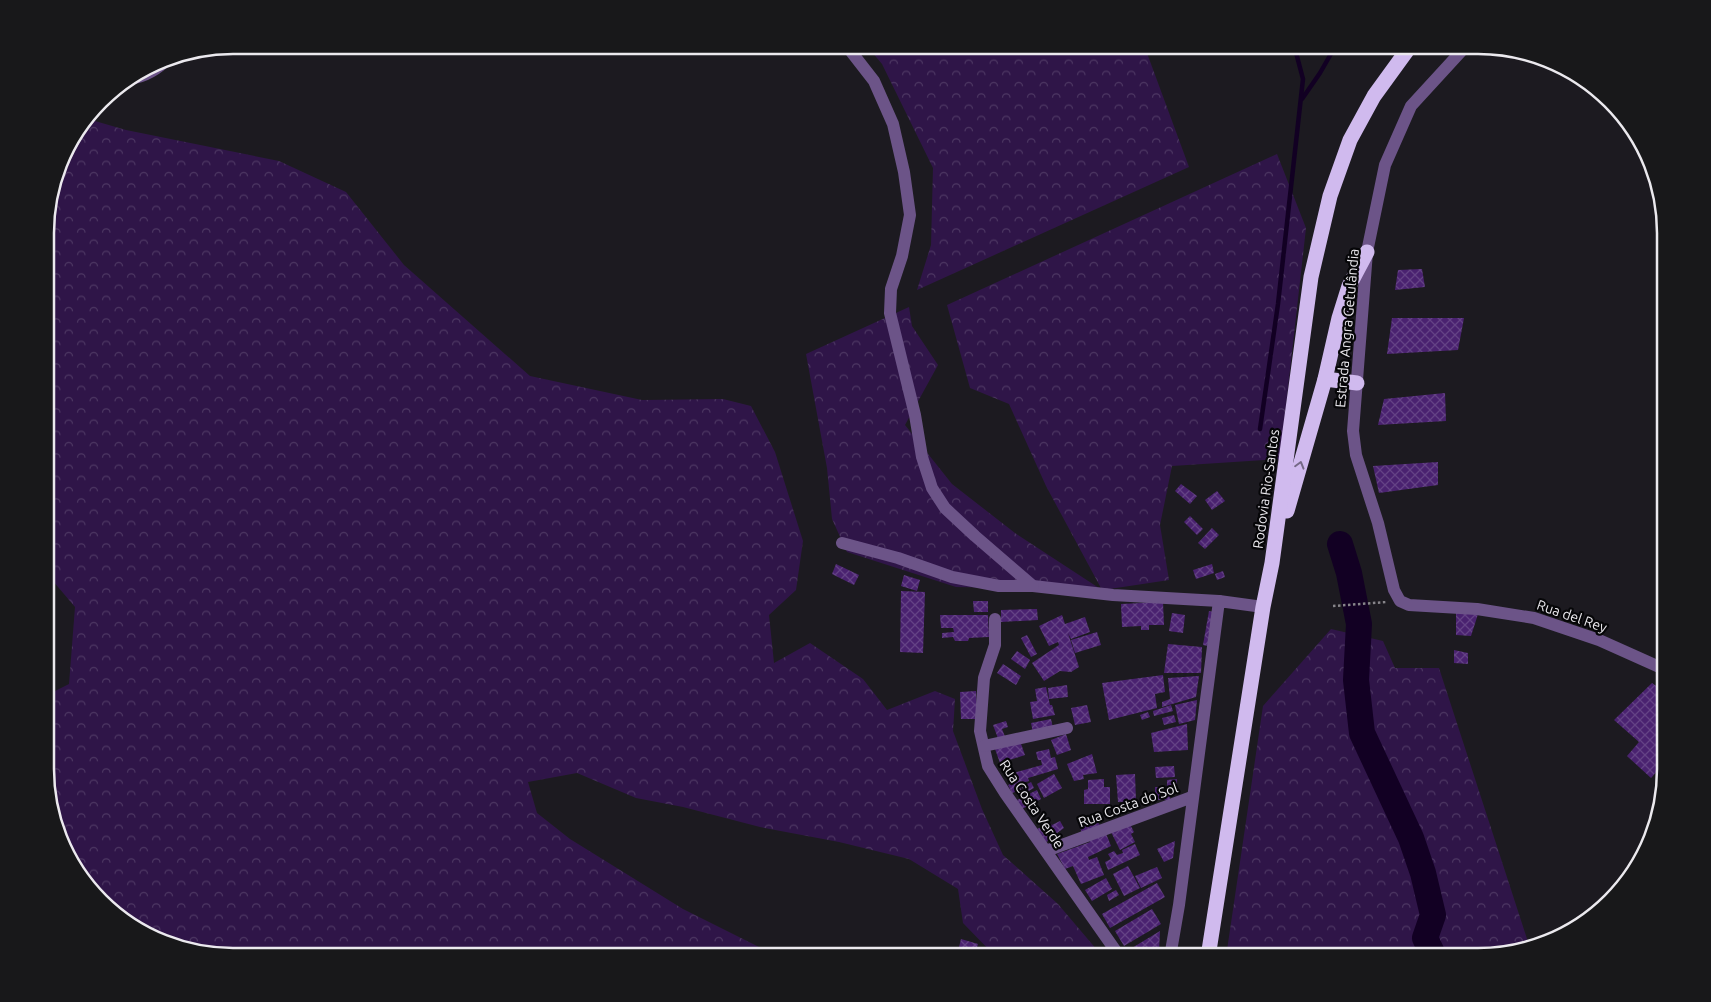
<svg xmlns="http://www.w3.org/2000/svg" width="1711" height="1002" font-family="Ubuntu,sans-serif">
<defs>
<pattern id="forest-crowns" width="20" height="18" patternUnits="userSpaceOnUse" patternTransform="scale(1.25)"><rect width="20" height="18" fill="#2f1548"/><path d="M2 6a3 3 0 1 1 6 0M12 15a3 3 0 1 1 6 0" fill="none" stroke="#4d3763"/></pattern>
<pattern id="building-cross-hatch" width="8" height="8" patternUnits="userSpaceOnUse" patternTransform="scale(1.25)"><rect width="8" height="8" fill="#4a2270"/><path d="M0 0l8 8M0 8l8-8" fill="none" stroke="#644285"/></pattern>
</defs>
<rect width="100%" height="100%" fill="#1c1a20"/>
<!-- forest -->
<g fill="url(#forest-crowns)">
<path d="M 866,45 L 1144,45 L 1189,167 L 917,290 L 931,245 L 933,168 L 882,64 Z"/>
<path d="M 88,119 L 126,130 L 279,161 L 346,192 L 404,265 L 530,376 L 642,400 L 723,399 L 751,406 L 775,452 L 803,541 L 796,590 L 769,615 L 774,663 L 810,643 L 863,679 L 887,710 L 935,691 L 955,699 L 953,731 L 982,809 L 1003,855 L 1058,904 L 1103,957 L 996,957 L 963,923 L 958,889 L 909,859 L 839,842 L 760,827 L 683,807 L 636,798 L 577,773 L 528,782 L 537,813 L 570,839 L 683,909 L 779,957 L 232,957 L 184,951 L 139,932 L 76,873 L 47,794 L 47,695 L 69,684 L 75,607 L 47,574 L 47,208 L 64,149 Z"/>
<path d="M 1277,154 L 1306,228 L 1280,459 L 1172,466 L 1160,525 L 1169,580 L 1103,590 L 956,587 L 847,552 L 832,519 L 827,468 L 806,354 L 909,307 L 912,326 L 938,365 L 905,425 L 952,484 L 1015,533 L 1102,590 L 1046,486 L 1009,404 L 970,388 L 947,305 Z"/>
<path d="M 1331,629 L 1383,641 L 1395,668 L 1439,668 L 1529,945 L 1490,957 L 1226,957 L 1263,706 Z"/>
</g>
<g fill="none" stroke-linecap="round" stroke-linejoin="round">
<!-- stream -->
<g stroke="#120023" stroke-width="4.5">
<path d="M 1302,99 L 1320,73 L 1336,45"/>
<path d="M 1260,429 L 1278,304 L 1303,79 L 1294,45"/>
</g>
<!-- river -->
<path stroke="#120023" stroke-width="26" d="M 1340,544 L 1349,573 L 1359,624 L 1356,680 L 1362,733 L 1411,838 L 1423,873 L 1433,915 L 1425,938 L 1434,957"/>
</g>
<!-- building -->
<g fill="url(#building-cross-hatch)">
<path d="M 1422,269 L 1425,287 L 1395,290 L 1398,270 Z"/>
<path d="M 1392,318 L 1464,318 L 1458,350 L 1387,354 Z"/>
<path d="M 1445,393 L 1446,421 L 1378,425 L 1384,399 Z"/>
<path d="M 1438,462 L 1438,485 L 1379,493 L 1373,466 Z"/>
<path d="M 1181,484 L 1197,496 L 1190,504 L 1175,491 Z"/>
<path d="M 1217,491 L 1225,501 L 1212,510 L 1205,500 Z"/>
<path d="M 1190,516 L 1203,529 L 1197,535 L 1184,522 Z"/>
<path d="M 1212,528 L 1219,535 L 1205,549 L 1198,543 Z"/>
<path d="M 836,564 L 859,575 L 854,585 L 832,574 Z"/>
<path d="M 1212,564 L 1214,573 L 1196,579 L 1193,570 Z"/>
<path d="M 1223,571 L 1225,577 L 1217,580 L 1215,574 Z"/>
<path d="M 904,575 L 920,580 L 917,591 L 901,586 Z"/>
<path d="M 901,591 L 925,592 L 923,653 L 900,652 Z"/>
<path d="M 973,601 L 988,601 L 988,612 L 974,612 Z"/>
<path d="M 1163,602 L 1164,625 L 1149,625 L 1149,630 L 1141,630 L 1141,626 L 1122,627 L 1121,604 Z"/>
<path d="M 1037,609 L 1038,620 L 1001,622 L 1001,610 Z"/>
<path d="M 1209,611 L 1214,612 L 1208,646 L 1203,645 Z"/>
<path d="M 1479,611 L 1471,636 L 1456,635 L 1456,613 Z"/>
<path d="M 1172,613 L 1185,615 L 1183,633 L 1169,631 Z"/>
<path d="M 940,615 L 988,615 L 989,637 L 969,638 L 968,641 L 955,641 L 953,637 L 942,638 L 942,633 L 954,632 L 953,628 L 941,628 Z"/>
<path d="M 1062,615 L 1065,624 L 1085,617 L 1090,632 L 1071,639 L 1068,633 L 1079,667 L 1071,672 L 1060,671 L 1044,681 L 1032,663 L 1059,645 L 1058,642 L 1049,646 L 1039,626 Z"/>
<path d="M 1097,632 L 1101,645 L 1075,653 L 1071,640 Z"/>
<path d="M 1027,635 L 1037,654 L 1031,657 L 1021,638 Z"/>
<path d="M 1168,644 L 1202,647 L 1201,673 L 1164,673 Z"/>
<path d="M 1454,650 L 1468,653 L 1468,664 L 1454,663 Z"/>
<path d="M 1017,651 L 1030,660 L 1025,669 L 1011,659 Z"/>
<path d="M 1003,664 L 1021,676 L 1016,685 L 997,673 Z"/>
<path d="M 1163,675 L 1165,692 L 1155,694 L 1157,708 L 1109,720 L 1102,683 Z"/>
<path d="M 1199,676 L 1196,697 L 1162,707 L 1162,702 L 1170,699 L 1168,678 Z"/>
<path d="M 1652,683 L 1666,693 L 1666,742 L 1659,752 L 1666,758 L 1666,761 L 1651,778 L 1627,756 L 1639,742 L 1614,720 Z"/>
<path d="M 1067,685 L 1068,697 L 1049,699 L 1048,688 Z"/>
<path d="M 1046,687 L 1050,705 L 1052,705 L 1055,715 L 1033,719 L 1030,702 L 1037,701 L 1035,689 Z"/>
<path d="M 976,691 L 977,719 L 961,719 L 960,692 Z"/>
<path d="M 1197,700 L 1195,720 L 1179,724 L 1175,705 Z"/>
<path d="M 1087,705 L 1091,722 L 1075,725 L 1071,708 Z"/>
<path d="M 1171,705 L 1173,711 L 1154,716 L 1153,711 Z"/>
<path d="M 1148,712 L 1150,717 L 1142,720 L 1140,715 Z"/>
<path d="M 1174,715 L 1176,722 L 1164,725 L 1162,718 Z"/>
<path d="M 1051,719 L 1053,728 L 1033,733 L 1031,723 Z"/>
<path d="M 1006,721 L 1008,727 L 1002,729 L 1006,739 L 999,741 L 993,725 Z"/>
<path d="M 1187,724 L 1188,750 L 1154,752 L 1151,733 Z"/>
<path d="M 1066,734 L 1071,750 L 1057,755 L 1051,740 Z"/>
<path d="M 1020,741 L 1025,755 L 1000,763 L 995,749 Z"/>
<path d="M 1049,749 L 1051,758 L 1055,757 L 1058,769 L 1028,778 L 1029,781 L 1019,784 L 1021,790 L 1012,793 L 1008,785 L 1014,782 L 1010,774 L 1042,765 L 1041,760 L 1038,760 L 1036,752 Z"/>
<path d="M 1092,754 L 1097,773 L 1083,775 L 1084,779 L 1074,781 L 1067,764 Z"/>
<path d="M 1174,766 L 1175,777 L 1156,778 L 1155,767 Z"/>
<path d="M 1054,774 L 1062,788 L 1044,798 L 1037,784 Z"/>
<path d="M 1135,774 L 1136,801 L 1118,802 L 1116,775 Z"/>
<path d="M 1104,779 L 1104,787 L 1110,787 L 1110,804 L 1084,804 L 1084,790 L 1088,789 L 1088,780 Z"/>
<path d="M 1177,779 L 1177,793 L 1170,793 L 1170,800 L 1155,800 L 1155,787 L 1167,787 L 1167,780 Z"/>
<path d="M 1031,782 L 1034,788 L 1025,793 L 1022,787 Z"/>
<path d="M 1037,790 L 1041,799 L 1022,809 L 1017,800 Z"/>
<path d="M 1096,815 L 1100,826 L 1082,833 L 1078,822 Z"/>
<path d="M 1060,821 L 1064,828 L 1057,833 L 1058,836 L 1046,842 L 1037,829 L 1050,823 L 1052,825 Z"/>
<path d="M 1129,822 L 1134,832 L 1131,834 L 1135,842 L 1120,850 L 1111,832 Z"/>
<path d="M 1105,831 L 1111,846 L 1088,857 L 1089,860 L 1097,857 L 1104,875 L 1081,884 L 1073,866 L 1065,869 L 1057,854 L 1090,842 L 1089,838 Z"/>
<path d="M 1175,841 L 1173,858 L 1164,862 L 1157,849 Z"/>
<path d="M 1135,844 L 1140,855 L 1108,870 L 1105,862 L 1111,859 L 1108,854 L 1114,851 L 1117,855 L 1123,853 L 1122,850 Z"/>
<path d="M 1128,866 L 1140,888 L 1124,896 L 1113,874 Z"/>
<path d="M 1157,867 L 1162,878 L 1141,888 L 1135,876 Z"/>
<path d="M 1106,878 L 1112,889 L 1092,901 L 1085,890 Z"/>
<path d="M 1157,883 L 1165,897 L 1110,928 L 1102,914 Z"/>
<path d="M 1116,890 L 1119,895 L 1109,901 L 1107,895 Z"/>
<path d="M 1152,909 L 1161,924 L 1124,946 L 1115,931 Z"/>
<path d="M 1160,931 L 1159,952 L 1150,957 L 1131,957 L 1127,951 Z"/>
<path d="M 961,939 L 978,944 L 975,955 L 958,951 Z"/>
</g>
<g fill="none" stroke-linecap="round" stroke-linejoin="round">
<!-- path -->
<path stroke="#87858a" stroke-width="2.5" stroke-dasharray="2.5 2.5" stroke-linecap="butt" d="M 1333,606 L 1387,602"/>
<!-- minor -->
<g stroke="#6c5488" stroke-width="12">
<path d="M 846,45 L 874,81 L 893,124 L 904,172 L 910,215 L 902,256 L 891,289 L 890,313 L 915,415 L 922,457 L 932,488 L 945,508 L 975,536 L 1033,586 L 1113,595 L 1219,601"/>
<path d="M 1467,45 L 1411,106 L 1385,165 L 1367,252 L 1353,431 L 1356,455 L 1378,523 L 1394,590 L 1400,601 L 1409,605 L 1477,609 L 1534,618 L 1599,640 L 1666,670"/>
<path d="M 129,79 C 146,77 157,69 169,58"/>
<path d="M 842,543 L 898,558 L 952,577 L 999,586 L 1033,586"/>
<path d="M 995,619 L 995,645 L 984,678 L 980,731 L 988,766 L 1005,793 L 1120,957"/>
<path d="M 984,746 L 1067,728"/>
<path d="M 1046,851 L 1192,797"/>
<path d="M 1170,957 L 1179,905 L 1219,601 L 1263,607"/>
</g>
<!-- highway -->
<g stroke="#d0baee" stroke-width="15">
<path d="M 1325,379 L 1357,383"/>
<path d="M 1287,511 L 1325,379 L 1339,318 L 1349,286 L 1367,252"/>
<path d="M 1208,957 L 1263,607 L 1272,563 L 1311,277 L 1330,196 L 1350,140 L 1374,96 L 1411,45"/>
</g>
</g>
<!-- one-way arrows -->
<defs><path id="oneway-chevron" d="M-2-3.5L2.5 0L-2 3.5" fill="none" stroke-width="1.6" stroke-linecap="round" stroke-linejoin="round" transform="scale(1.25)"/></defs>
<use stroke="#756986" href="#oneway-chevron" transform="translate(1300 465) rotate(-74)"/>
<g text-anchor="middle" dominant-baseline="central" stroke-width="4.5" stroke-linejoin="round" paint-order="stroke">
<!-- street labels -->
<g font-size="14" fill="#ebe9ee" stroke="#060608">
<text transform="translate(1347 328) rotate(-85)">Estrada Angra Getulândia</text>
<text transform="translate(1266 489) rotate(-82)">Rodovia Rio-Santos</text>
<text transform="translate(1572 616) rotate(19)">Rua del Rey</text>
<text transform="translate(1032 804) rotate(56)">Rua Costa Verde</text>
<text transform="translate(1128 805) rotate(-20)">Rua Costa do Sol</text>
</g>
</g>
<!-- crop -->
<path d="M0 0H1711V1002H0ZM233 54H1478A179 179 0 0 1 1657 233V769A179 179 0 0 1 1478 948H233A179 179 0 0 1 54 769V233A179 179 0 0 1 233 54Z" fill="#18181a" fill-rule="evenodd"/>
<path fill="none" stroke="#ebe9ee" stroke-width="2.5" d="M233 54H1478A179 179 0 0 1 1657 233V769A179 179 0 0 1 1478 948H233A179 179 0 0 1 54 769V233A179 179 0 0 1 233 54Z"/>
</svg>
